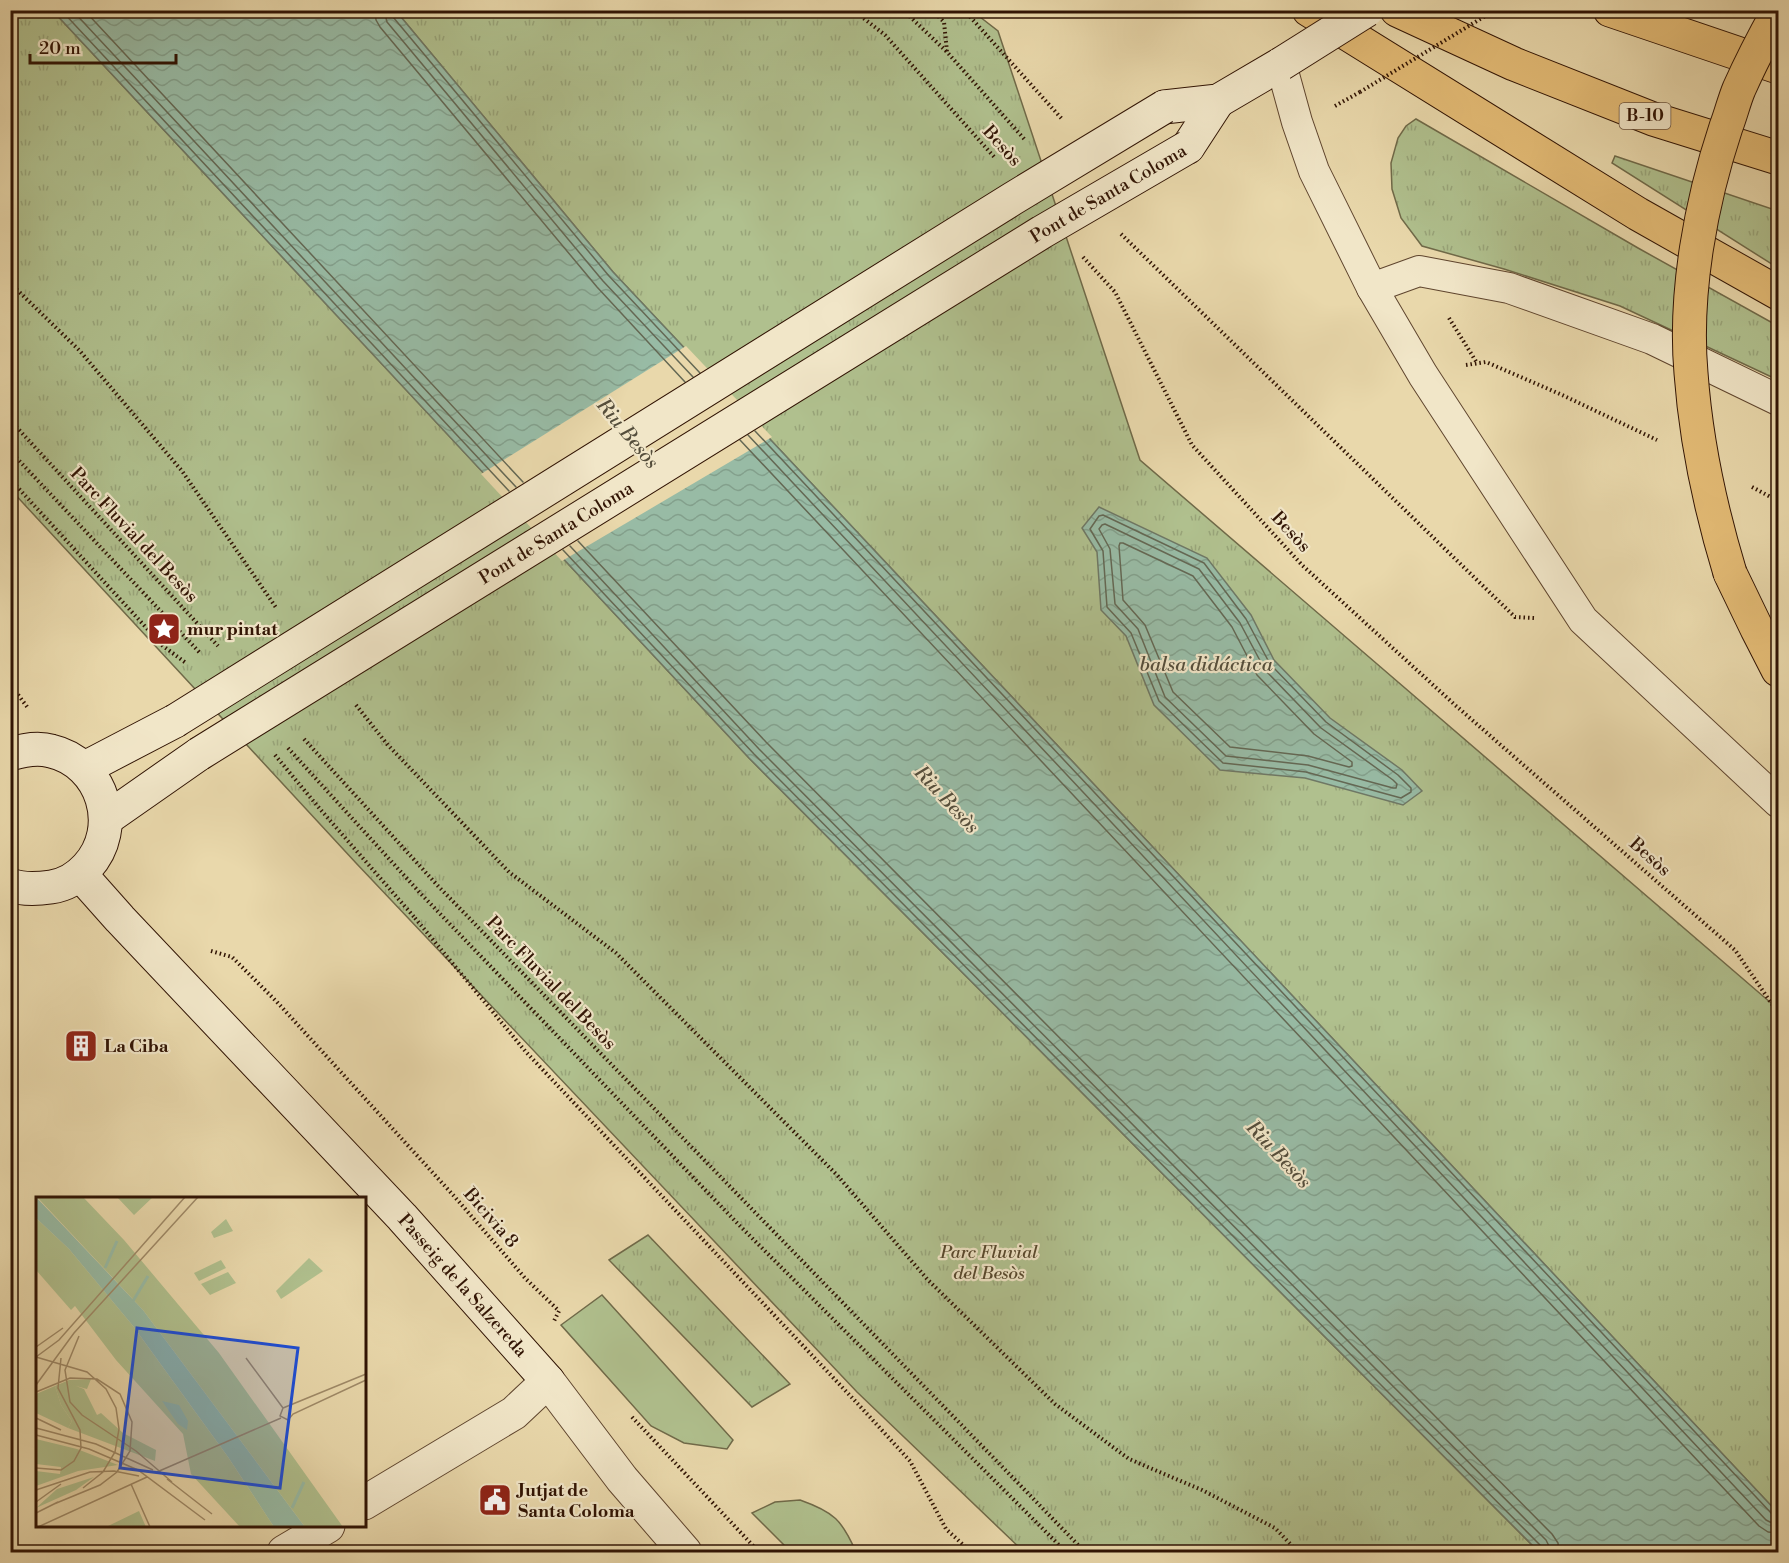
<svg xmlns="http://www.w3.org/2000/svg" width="1789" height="1563" font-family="'Libre Bodoni',serif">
<defs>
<pattern id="grass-tufts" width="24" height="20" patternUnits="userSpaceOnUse" patternTransform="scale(1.5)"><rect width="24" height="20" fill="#b0c08e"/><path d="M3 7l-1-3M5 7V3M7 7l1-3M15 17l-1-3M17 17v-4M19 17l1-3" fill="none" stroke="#98a479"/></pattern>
<pattern id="water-waves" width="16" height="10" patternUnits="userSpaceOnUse" patternTransform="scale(1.5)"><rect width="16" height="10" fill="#98bba5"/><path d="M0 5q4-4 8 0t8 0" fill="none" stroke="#83a08c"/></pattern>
</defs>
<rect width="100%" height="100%" fill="#e9d8ab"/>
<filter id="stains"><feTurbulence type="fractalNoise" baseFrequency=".00333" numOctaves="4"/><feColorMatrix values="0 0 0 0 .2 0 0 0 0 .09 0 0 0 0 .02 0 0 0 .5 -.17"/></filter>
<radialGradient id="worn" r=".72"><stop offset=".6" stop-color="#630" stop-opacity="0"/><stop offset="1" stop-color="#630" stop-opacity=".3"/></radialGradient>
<!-- grass -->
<g fill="url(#grass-tufts)" stroke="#706a49" stroke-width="1.5">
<path d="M 971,10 L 998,31 L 1140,460 L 1778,1009 L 1778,1513 L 613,272 L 396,11 Z"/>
<path d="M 11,11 L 53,11 L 749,758 L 1539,1552 L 1024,1552 L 857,1392 L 356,863 L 11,490 Z"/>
<path d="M 1416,119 L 1638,248 L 1778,326 L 1778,380 L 1620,306 L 1504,269 L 1422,246 L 1401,218 L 1392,189 L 1391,163 L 1398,138 L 1406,126 Z"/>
<path d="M 1615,156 L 1778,211 L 1778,268 L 1612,163 Z"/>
<path d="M 648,1235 L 790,1384 L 752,1407 L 609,1260 Z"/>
</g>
<!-- garden -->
<g fill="#b0c08e" stroke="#706a49" stroke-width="1.5">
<path d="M 602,1295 L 733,1440 L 727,1449 L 684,1443 L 651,1426 L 561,1325 Z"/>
<path d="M 800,1500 C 834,1512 842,1520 856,1552 L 791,1552 L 752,1513 L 775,1502 Z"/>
</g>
<!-- water -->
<g fill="url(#water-waves)" stroke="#6f7865" stroke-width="1.5">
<path d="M 53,11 L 396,11 L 613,272 L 1778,1513 L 1778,1552 L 1539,1552 L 749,758 Z"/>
<path d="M 1099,507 L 1207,558 L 1251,615 L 1274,660 L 1330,718 L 1402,770 L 1422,791 L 1403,805 L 1305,778 L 1220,770 L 1154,705 L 1126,636 L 1101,610 L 1097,552 L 1082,528 Z"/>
</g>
<!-- pier -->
<path fill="#e9d8ab" d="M 686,346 L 772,437 L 562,561 L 481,474 Z"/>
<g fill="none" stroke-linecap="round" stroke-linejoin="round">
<!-- shore -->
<g stroke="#646854" stroke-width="1.5">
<path d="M 61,10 L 509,491"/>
<path d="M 72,10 L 516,487"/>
<path d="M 84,10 L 523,482"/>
<path d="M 375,10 L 376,20 L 380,27 L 597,287 L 685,382"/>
<path d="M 384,10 L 387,22 L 603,281 L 693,377"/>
<path d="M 391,10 L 393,17 L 609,276 L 700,373"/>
<path d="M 755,431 L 1772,1514 L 1778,1517"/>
<path d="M 748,435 L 1766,1520 L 1772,1523 L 1778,1524"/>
<path d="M 740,440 L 1759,1526 L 1768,1532 L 1778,1533"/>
<path d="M 1103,515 L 1204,563 L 1246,619 L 1270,664 L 1326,722 L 1398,775 L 1411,788 L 1411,792 L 1401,798 L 1306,772 L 1223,763 L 1159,701 L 1131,633 L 1107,607 L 1103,551 L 1090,529 L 1099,516 Z"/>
<path d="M 1105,524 L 1199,569 L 1240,623 L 1265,670 L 1321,728 L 1393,780 L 1397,784 L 1396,788 L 1393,788 L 1308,765 L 1226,756 L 1165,697 L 1138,629 L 1115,604 L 1110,549 L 1099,529 L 1102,525 Z"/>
<path d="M 578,541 L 766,742 L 1552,1534 L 1558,1543 L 1559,1552"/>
<path d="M 1120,543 L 1123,543 L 1193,576 L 1232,627 L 1257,675 L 1314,734 L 1352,762 L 1352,766 L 1349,767 L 1308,756 L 1230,747 L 1173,692 L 1145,625 L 1123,600 L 1119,546 Z"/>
<path d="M 570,546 L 759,749 L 1546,1540 L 1549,1546 L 1550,1552"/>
<path d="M 563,550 L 754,754 L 1541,1546 L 1543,1552"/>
</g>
<!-- lane casing -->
<g stroke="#5f452e" stroke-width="32">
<g id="lane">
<path d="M 1281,64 L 1297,122 L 1314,171 L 1372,288 L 1423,375 L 1583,620 L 1778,802"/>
<path d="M 1372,288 L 1419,271 L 1509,288 L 1652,339 L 1778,400"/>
</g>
</g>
<!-- street casing -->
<g stroke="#5f452e" stroke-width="35">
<g id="street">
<path d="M 364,1503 L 514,1413 L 548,1381 L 622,1479 L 685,1552"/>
<path d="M 284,1552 L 328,1526"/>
</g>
</g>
<!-- secondary casing -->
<g stroke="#311404" stroke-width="35">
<g id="secondary">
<path d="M 1164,107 L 1218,101 L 1281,64"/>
<path d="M 1188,147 L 1218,101"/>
<path d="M 10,754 C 23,750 38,747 51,751 C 103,763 123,828 87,867 C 77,878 65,885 51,887 C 38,889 23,890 10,885"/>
<path d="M 85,768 L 175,721"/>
<path d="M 106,819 L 199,754"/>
<path id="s1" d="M 80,874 L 120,919 L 402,1217 L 548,1381"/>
</g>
</g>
<!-- highway casing -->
<g stroke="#311404" stroke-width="35">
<g id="highway">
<path d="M 1309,10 L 1638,214 L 1778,293"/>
<path d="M 1397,10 L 1514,64 L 1653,119 L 1778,158"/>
<path d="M 1610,10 L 1778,67"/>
<path d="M 1730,573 L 1757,629 L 1778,670"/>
</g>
</g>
<!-- path -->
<g stroke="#311404" stroke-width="4" stroke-dasharray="1.5 3" stroke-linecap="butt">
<path d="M 853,10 L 885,35 L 996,159"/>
<path d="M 903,10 L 947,52 L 1026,141"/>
<path d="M 932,10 L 944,22 L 947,52"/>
<path d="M 964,10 L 1062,119"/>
<path d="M 1335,106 L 1360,92"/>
<path d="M 1121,234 L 1515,617 L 1534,618"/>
<path d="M 1083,257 L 1115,292 L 1192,445 L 1302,565 L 1455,705 L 1735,950 L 1778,1013"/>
<path d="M 10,283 L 79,350 L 182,471 L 277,609"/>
<path d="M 1449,318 L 1477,363"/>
<path d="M 1466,365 L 1486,362 L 1560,394 L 1657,440"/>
<path d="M 10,420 L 218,646"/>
<path d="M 10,451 L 201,654"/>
<path d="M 10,479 L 163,646 L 186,663"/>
<path d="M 1752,487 L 1778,501"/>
<path d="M 10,684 L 28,708"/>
<path d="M 356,705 L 387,744 L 509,872 L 616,953 L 837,1175 L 928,1280 L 1055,1404 L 1129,1459 L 1202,1490 L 1275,1528 L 1298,1552"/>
<path d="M 304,739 L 439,887 L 1085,1552"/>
<path d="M 288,748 L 422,895 L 738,1224 L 1066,1552"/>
<path d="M 415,918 L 526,1052 L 858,1404 L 910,1461 L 946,1529 L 971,1552"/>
<path d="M 211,951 L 232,957 L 277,1002 L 454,1196 L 525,1278 L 559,1311 L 553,1323"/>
<path d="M 632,1417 L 759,1552"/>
</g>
<!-- lane -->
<use href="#lane" stroke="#f1e6c8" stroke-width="30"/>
<!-- street -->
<use href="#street" stroke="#f1e6c8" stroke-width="33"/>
<!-- secondary -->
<use href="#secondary" stroke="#f1e6c8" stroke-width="33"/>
<!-- highway -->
<use href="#highway" stroke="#e4bc76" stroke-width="33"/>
<!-- secondary-bridge casing -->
<g stroke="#311404" stroke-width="35" stroke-linecap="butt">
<g id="secondary-bridge">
<path d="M 1281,64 L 1367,10"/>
<path d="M 175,721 L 1012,199 L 1164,107"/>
<path id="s2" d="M 199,754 L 1042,232 L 1188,147"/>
</g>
</g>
<!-- highway-bridge casing -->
<g stroke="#311404" stroke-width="35" stroke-linecap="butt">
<path id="highway-bridge" d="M 1730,573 C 1710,507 1696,442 1691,373 C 1684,293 1701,202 1726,127 C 1731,114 1734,101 1739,89 C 1751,62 1764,37 1778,12"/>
</g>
<!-- path-bridge -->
<g stroke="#311404" stroke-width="4" stroke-dasharray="1.5 3" stroke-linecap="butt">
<path d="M 1360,92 L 1495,10"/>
<path d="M 275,755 L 320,809 L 415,918"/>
</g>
<!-- secondary-bridge -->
<use href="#secondary-bridge" stroke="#f1e6c8" stroke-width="33"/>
<!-- highway-bridge -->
<use href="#highway-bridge" stroke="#e4bc76" stroke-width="33"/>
</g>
<!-- icons -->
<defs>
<g id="sight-square" transform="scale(1.725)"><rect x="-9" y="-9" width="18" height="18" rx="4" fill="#8f2418" stroke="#f1e6c8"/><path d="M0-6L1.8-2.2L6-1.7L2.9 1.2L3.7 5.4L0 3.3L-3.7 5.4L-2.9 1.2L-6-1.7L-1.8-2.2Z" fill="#fff"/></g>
<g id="building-square" transform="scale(1.725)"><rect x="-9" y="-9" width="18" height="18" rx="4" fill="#8f2418" stroke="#f1e6c8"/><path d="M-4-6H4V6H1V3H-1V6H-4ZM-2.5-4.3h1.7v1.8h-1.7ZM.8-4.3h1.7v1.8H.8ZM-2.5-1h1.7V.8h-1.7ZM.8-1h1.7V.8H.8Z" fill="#fff"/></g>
<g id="civic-square" transform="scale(1.725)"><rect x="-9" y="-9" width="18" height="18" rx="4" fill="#8f2418" stroke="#f1e6c8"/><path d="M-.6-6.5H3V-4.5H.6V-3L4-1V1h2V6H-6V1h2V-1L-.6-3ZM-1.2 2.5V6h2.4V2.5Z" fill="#fff"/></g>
</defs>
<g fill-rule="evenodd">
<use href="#sight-square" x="164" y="629"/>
<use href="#building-square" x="81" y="1046"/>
<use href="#civic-square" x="495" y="1500"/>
</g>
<g text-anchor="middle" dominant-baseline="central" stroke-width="4.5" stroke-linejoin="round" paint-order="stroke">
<!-- shield labels -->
<rect fill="#f1e6c8" stroke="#6b533f" stroke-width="1.5" x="1619.5" y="103" width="51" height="26" rx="4.5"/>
<g font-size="16" font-weight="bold" fill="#311404">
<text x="1645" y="116">B-10</text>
</g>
<!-- street labels -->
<g font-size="18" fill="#311404" stroke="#f1e6c8">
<text transform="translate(1002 146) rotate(48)">Besòs</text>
<text stroke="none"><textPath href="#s2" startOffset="1068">Pont de Santa Coloma</textPath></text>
<text transform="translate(1291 532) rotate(47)">Besòs</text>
<text stroke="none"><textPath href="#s2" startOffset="420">Pont de Santa Coloma</textPath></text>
<text transform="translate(134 535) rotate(47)">Parc Fluvial del Besòs</text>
<text transform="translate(1650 857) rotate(42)">Besòs</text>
<text transform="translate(551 983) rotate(46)">Parc Fluvial del Besòs</text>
<text transform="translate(491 1218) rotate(49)">Bicivia 8</text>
<text stroke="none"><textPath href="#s1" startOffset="562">Passeig de la Salzereda</textPath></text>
</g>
<!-- poi labels -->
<g font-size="18" font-weight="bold" fill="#311404" stroke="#f1e6c8" text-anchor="start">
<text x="187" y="629">mur pintat</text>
<text x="104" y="1046">La Ciba</text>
<text x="518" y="1490">Jutjat de<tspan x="518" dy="21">Santa Coloma</tspan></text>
</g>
<!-- park labels -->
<g font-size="18" font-style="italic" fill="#57482d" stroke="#f1e6c8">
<text x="989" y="1252">Parc Fluvial<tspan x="989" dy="21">del Besòs</tspan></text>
</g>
<!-- water labels -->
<g font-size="20" font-style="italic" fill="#554e3c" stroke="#f1e6c8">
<text transform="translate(627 434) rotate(50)">Riu Besòs</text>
<text x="1206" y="665">balsa didáctica</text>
<text transform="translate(946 800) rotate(47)">Riu Besòs</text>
<text transform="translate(1278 1155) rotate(47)">Riu Besòs</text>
</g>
</g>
<!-- overview -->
<g transform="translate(36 1197)">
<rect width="330" height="330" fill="#e9d8ab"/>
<path d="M 1,0 L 47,0 L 88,43 L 183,156 L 307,330 L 269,330 L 107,113 ZM 0,21 L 33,52 L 97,129 L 192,260 L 238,330 L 204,330 L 155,277 L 147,237 L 80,163 L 39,109 L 35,113 L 0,73 ZM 190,22 L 197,34 L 178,41 L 175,35 ZM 273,61 L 287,74 L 245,102 L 240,94 ZM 185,63 L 190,71 L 163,84 L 158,76 ZM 192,75 L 200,86 L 174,98 L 165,87 ZM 55,182 L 51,192 L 40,189 L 48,192 L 61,218 L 65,216 L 87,236 L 120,253 L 119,264 L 32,231 L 36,224 L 25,208 L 19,189 L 33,183 ZM 0,242 L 41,252 L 82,268 L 42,274 L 0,289 L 0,274 L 24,277 L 25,270 L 0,267 ZM 58,280 L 40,293 L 0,311 L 21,292 ZM 103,314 L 110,330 L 70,330 Z" fill="#b0c08e"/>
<path d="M 81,0 L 117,0 L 98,18 ZM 19,189 L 25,208 L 36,224 L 32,231 L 0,216 L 0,197 Z" fill="#b0c08e"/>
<path d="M 0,0 L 107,113 L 269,330 L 238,330 L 192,260 L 97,129 L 33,52 L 0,21 ZM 126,204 L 143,208 L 152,224 L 151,233 L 142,227 Z" fill="#98bba5"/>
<path fill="none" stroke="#98bba5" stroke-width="3" d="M 69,71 L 81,44M 97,104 L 112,79M 256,311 L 268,285"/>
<path fill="none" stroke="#9f8a68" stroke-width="1.5" d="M 43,139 L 29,173 L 34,205 L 46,218 L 100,254 L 136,285M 0,150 L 27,131M 0,160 L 51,175 L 70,192 L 80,211 L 83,232 L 79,255 L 67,275 L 47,291M 0,160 L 23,143 L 149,0M 210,161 L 247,211M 0,188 L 38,136 L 162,0M 0,195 L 34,181 L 61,182 L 84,197 L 96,225 L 94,254 L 81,275 L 64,288 L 18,307M 247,211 L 244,219 L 252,223 L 257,217 L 330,183M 247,211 L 330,177M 0,221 L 25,233M 0,231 L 60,247 L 117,273M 0,238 L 53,252 L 102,273 L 169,323M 0,271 L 25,273 L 38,264 L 45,251 L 44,233 L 22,191 L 25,161M 121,275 L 245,221M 131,282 L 176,317M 95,287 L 114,330M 0,293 L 54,275 L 78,274 L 103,279M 0,305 L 25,287M 0,316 L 22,305M 2,330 L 111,280"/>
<path fill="#1d4ed8" fill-opacity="0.15" stroke="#1d4ed8" stroke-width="3" d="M 101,131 L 262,151 L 244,291 L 84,271 Z"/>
<rect width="330" height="330" fill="none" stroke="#311404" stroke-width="3"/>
</g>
<!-- margin -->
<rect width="1789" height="1563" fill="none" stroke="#e9d8ab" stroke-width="36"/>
<rect x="12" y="12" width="1765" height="1539" fill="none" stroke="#311404" stroke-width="3"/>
<rect x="18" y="18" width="1753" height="1527" fill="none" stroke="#311404" stroke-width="1.5"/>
<!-- scale -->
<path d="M30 54v9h146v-9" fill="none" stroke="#311404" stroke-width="3"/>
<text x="39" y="54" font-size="18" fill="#311404" stroke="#f1e6c8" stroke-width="4.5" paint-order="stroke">20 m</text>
<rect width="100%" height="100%" filter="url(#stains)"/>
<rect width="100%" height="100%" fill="url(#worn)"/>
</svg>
